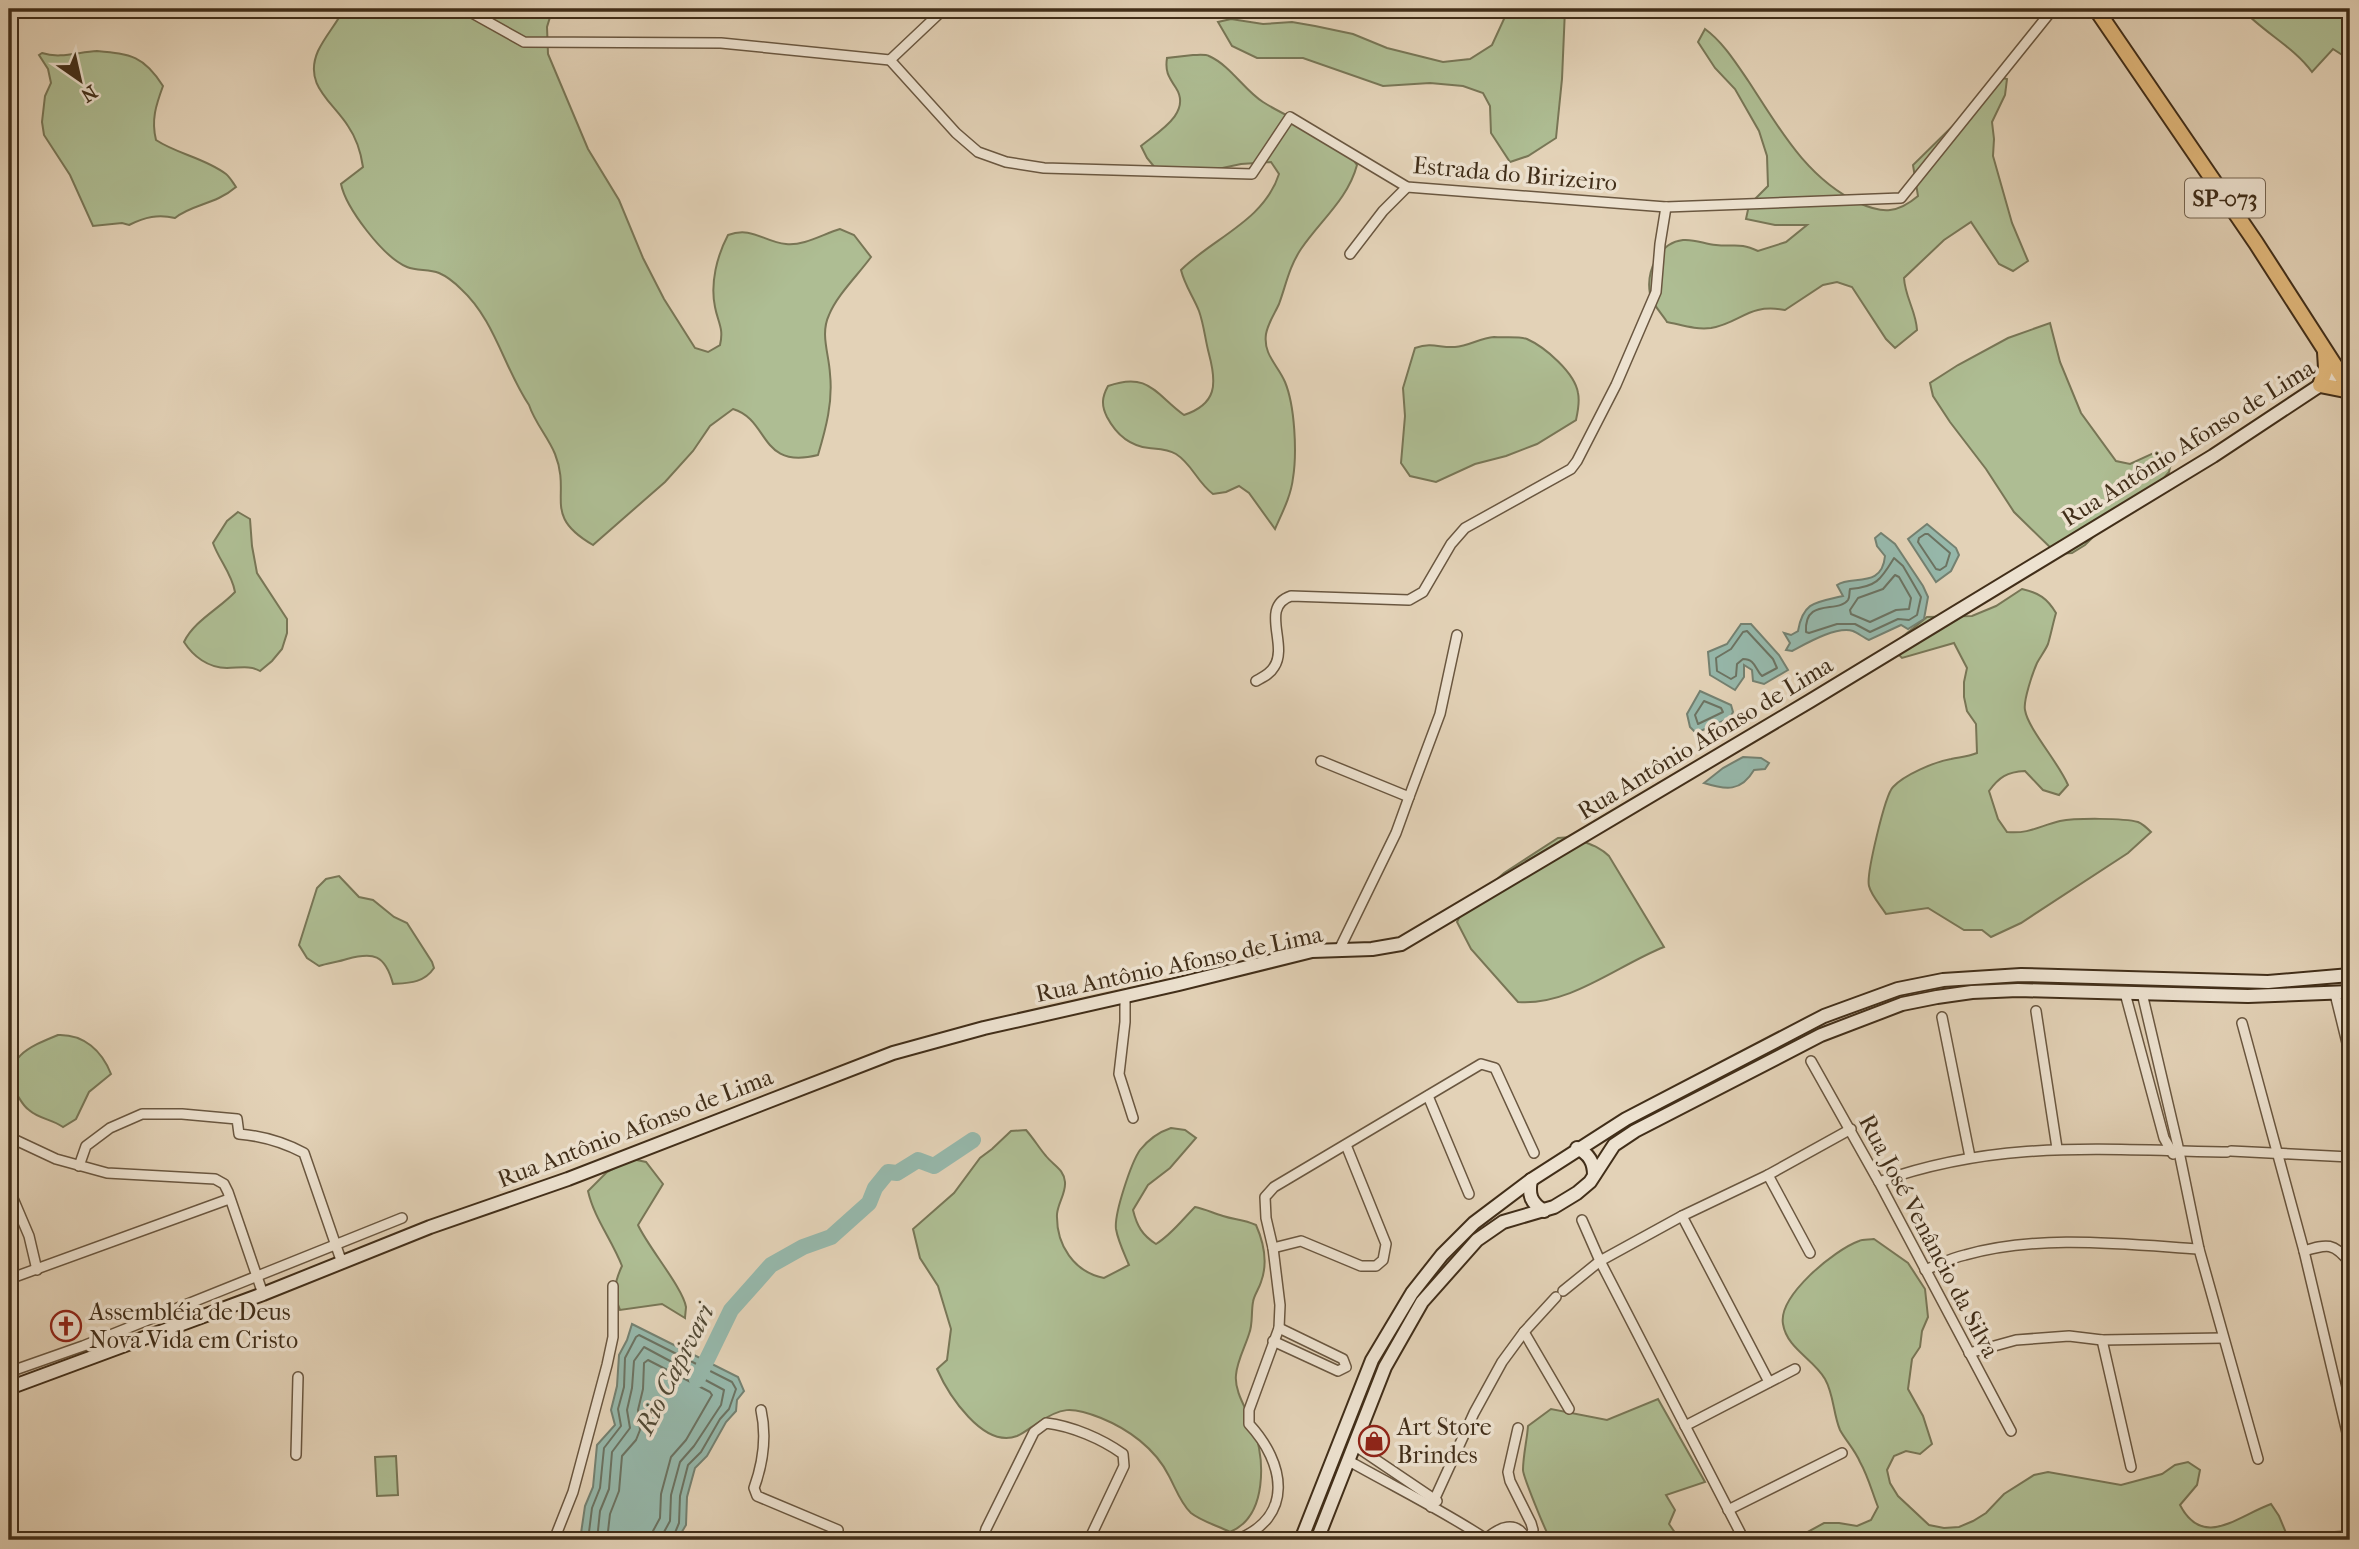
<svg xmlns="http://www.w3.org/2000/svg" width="2359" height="1549" viewBox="0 0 2359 1549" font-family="'IM FELL French Canon',serif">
	<rect width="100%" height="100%" fill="#e3d2b7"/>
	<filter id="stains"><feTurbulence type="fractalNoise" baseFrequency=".00286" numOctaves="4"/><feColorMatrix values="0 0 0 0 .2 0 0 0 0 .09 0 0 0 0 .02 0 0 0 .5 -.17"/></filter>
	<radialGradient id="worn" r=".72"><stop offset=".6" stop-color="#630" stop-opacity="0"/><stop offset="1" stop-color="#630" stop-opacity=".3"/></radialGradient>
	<g fill="#aebd93" stroke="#787656" stroke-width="2">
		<path d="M344,9H555L551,14L547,27L548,54L588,149L619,200L643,258L664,299L695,348L708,352L720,345C724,328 718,323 715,307C710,283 717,256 728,235C752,226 764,242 786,244C804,246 823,234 840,229L854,235L871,257C858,275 837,295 829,315C820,334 829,354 830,374C833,402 826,428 818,455C759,470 770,420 733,409L710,426L693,451L665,482L593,545C541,515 572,496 555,454C548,437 535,423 529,405C504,368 495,320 461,289C456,284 446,276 439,273C429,269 417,271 407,267C383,257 346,208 341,184L363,167C361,153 357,139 348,126C332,101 303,85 318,51C325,36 337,23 344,9Z"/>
		<path d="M1505,9H1565L1562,79L1556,138L1528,156L1510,162L1491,133L1490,106L1483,93L1463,86L1430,83L1383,86L1303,58H1257L1232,46L1218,22L1231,19L1263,24L1292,22L1315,26L1353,34L1387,48L1443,62L1470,59L1492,45L1504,19Z"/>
		<path d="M2242,9H2350V60L2333,49L2312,72C2294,47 2263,32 2242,9Z"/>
		<path d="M1705,29C1723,42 1736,63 1749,82C1779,128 1807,179 1859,203C1883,214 1898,213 1918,196L1913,165L1969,110L1993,76L2007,79L2005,95L1992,122L1994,139L1993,156L2012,223L2028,261L2013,271L1999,264L1971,222L1944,240L1904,278C1905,297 1916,311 1917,330L1895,348L1886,339L1852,287L1837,282L1823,285L1785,310C1748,303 1741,323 1711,328C1696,330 1682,325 1667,322C1662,314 1652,304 1650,294C1646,272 1658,243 1683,240C1696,239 1704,244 1716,245C1735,247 1739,242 1758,251L1786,242L1807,225H1775L1746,219L1749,205L1768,186L1767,156L1759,131L1735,89L1715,68L1698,42Z"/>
		<path d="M97,51C131,54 144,56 163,86C156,105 151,120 156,140C177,154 205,158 226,174C230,177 233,183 236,187C215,205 192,204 175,218C158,214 145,217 129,225L122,223L93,226L70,175L44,135L42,122L45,96L51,83L48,69L39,55L42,53C60,59 78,52 97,51Z"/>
		<path d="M1193,55C1198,55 1205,54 1209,56C1231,66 1244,90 1263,102C1294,122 1337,134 1357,165C1348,199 1320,221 1301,249C1289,267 1286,285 1279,304C1275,313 1268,323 1266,334C1263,355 1278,365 1285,382C1295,406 1297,453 1293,478C1291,496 1282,513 1275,529L1249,493L1239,486L1226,492L1213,494C1197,482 1192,464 1176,454C1168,449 1159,449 1149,448C1130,446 1116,434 1107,417C1101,405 1102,397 1108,386C1149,371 1156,395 1184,415C1217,404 1217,384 1209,354C1205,339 1204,325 1199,311C1193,296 1185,286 1181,270C1213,238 1264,221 1279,174L1271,162L1241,164L1213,170L1156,169L1147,158L1141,146C1158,132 1192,113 1176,88C1168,76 1165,71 1167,58Z"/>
		<path d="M2050,323L2060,362L2081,413L2116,461L2130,464L2158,451L2172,458L2169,472L2163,479L2132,499L2085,545L2072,553L2057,554L2014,512L1986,469L1950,422L1933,396L1930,383L1958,365L2008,338Z"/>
		<path d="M1494,337C1504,338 1518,336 1527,339C1545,347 1575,373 1578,393C1580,402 1578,411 1576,420L1537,444L1506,456L1475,464L1436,482L1410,476L1401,463L1405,416L1403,388L1415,348C1433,342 1439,348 1455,347C1469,346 1480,338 1494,337Z"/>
		<path d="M238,512L250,519L252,546L257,573L287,619V633L282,649L272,661L260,671C250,665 239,668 227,668C208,668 193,656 184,642C194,621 219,609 235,592C232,574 219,560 213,543L227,521Z"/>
		<path d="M2022,589C2039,593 2047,598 2056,613C2053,623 2051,634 2048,644C2045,651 2040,657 2037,663C2033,672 2023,701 2025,710C2028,729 2059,763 2068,785L2059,795L2043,790L2025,771C2007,772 1999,777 1989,791L1998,819L2007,832C2030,834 2039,826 2060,821C2075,818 2124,818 2138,822C2143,824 2147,828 2151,832L2128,853L2021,923L1991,937L1982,930H1964L1928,908L1886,914C1881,906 1871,895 1869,886C1866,875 1885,795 1893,787C1904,775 1934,762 1951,759C1960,757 1967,757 1977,753L1976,724L1967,711L1964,697V682L1967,668L1954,643L1902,658L1893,649L1901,638L1927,617L1972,616L1996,606Z"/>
		<path d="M1572,837C1587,844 1598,845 1609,856L1664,947C1618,965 1570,1006 1518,1002L1471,949L1457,922L1463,909L1504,873L1558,838Z"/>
		<path d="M339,876L359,897L373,900L394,917L407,923L432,962L434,968C424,983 409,983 393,984C385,954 373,952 347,959C338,962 328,963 319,966L307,958L299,945L317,888L326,879Z"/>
		<path d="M58,1035C84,1034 102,1051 111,1074L89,1092L76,1119L63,1127C52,1119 39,1119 29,1110C23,1106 20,1099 16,1093C0,1058 31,1046 58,1035Z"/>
		<path d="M1171,1128L1185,1130L1196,1138L1170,1168L1148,1185L1133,1210C1137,1226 1142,1235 1156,1244C1171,1235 1182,1220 1195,1207C1205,1209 1213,1213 1223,1216C1235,1220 1243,1219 1256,1225C1264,1243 1268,1263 1261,1282C1259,1289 1254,1295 1253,1302C1251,1313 1253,1324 1249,1334C1245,1347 1237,1361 1236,1375C1234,1392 1248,1411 1253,1426C1265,1459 1268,1516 1230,1532C1218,1526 1201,1521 1191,1513C1181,1504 1175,1487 1169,1476C1155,1448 1128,1429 1101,1418C1071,1406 1061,1407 1036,1424C1030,1428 1024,1433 1017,1436C983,1449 948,1394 937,1369L947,1360L951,1329L938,1286L920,1258L913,1229L954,1193L980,1158L992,1149L1011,1131L1026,1130C1034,1139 1039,1148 1046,1156C1053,1165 1064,1169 1065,1182C1066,1193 1058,1203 1057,1214C1056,1245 1074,1272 1104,1278L1129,1265C1124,1253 1118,1241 1116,1229C1114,1214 1131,1163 1140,1150C1148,1140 1159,1132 1171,1128Z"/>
		<path d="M632,1159L646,1162L663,1184L638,1225C648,1247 683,1288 686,1307C686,1308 685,1317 685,1318L662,1304L620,1310C613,1293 614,1283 622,1266C612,1240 594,1218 588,1191L607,1172Z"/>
		<path d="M1874,1239L1908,1263L1925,1289L1928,1317L1922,1331L1920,1347L1912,1359L1908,1389L1923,1416L1932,1444L1920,1454L1906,1451L1894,1456L1887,1470L1890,1483L1898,1496L1929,1525L1944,1528L1959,1527L1973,1521L1986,1513L2004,1494L2034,1475L2048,1472L2121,1485L2162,1474L2175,1465L2188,1462L2200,1470L2197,1485L2180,1505C2203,1549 2236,1517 2271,1504L2279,1516L2289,1540H1793L1824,1523H1839L1857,1526L1871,1520L1878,1507C1872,1492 1868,1476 1860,1462C1855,1450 1846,1441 1840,1430C1833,1413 1834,1395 1825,1379C1814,1359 1787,1349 1783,1324C1778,1296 1834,1250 1859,1241C1863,1239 1870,1240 1874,1239Z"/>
		<path d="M1658,1399L1705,1482L1666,1495L1675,1510L1669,1524L1680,1540H1551C1546,1533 1523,1476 1523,1470C1523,1456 1527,1440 1528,1426L1551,1409L1607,1420Z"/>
		<path d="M396,1456L398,1495L377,1496L375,1457Z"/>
	</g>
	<g fill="#96b8ab" stroke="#748171" stroke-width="2">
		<path d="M1927,524L1956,548L1959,555L1951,571L1936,582L1908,539Z"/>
		<path d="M1881,533L1895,544L1923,586L1928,597L1924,619L1908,629L1901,625L1869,640C1864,638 1858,633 1853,631C1836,626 1807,643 1792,651L1786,650L1790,643L1784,633L1791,635L1798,631C1803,601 1817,602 1843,596L1837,585C1852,575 1882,589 1885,556L1877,546L1875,538Z"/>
		<path d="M1741,624H1751L1779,655L1788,670L1764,684L1753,681L1752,670L1744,665V677L1735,690L1710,675L1708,652L1727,644Z"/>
		<path d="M1700,691L1731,705L1733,712L1730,718L1696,733L1690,727L1687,714Z"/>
		<path d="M1743,757L1761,758L1769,763L1765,769L1754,770C1741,792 1726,790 1704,783L1723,768Z"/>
		<path d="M632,1324L738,1377L744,1391L737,1400L736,1411L726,1422L707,1456L695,1468L687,1497L686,1525L677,1540H580L585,1506L593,1487L597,1445L615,1425L611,1410L617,1386L619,1355L627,1340Z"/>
	</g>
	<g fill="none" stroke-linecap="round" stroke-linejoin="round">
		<g stroke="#6c7362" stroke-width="2">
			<path d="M1925,534H1928L1950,553L1946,566L1940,570L1936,569L1918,542L1919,538Z"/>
			<path d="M1894,558L1903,566L1921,597L1917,615L1909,620L1898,619L1870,632L1855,624H1837L1809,633L1806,632C1804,597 1838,614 1848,600C1850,597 1849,593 1850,589C1877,587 1881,579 1894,558Z"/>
			<path d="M1895,575L1899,577L1911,598L1909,609L1896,610L1870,622L1851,614L1850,610L1858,598L1883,589Z"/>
			<path d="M1747,631L1773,659L1777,668L1762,676C1755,670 1756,659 1743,659L1737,664L1736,676L1731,679L1717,671L1716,658L1731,649L1743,632Z"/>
			<path d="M1704,701L1721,708L1723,712L1698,724L1695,715Z"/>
			<path d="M588,1540L592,1508L600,1488L604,1448L621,1426L618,1409L624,1387L625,1358L636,1337L639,1335L732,1382L736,1389L729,1409L720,1419L701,1452L688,1465L680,1496L679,1523L672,1540"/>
			<path d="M597,1540L600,1511L609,1489L612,1452L630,1428L627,1410L632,1388L634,1361L644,1347L724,1390L721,1405L694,1446L680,1462L671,1495L670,1521L664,1532L663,1540"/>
			<path d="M607,1540L610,1514L619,1491L622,1456L636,1440L640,1430L638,1410L643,1389L644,1363L648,1360L710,1392L712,1395L686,1440L671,1457L661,1494L660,1518L653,1531L652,1540"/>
		</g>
		<g stroke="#96b8ab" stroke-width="16">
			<path d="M2318,9H2343"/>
			<path d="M697,1380L731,1310L771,1265L803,1247L831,1237L869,1203L875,1188L888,1172L897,1173L918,1160L934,1166L973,1140"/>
		</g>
		<g stroke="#6a5740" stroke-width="12">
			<g id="street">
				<path d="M465,9L524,42L721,43L890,60L944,9"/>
				<path d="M890,60L956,133L978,152L1006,162L1044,168L1252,174L1290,117L1407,187L1666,207L1901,198L2053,9"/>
				<path d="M1350,254L1383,211L1407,187"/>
				<path d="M1256,681C1263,677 1270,674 1274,667C1289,645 1259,607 1291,596L1409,600L1423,592L1451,544L1465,528L1571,469L1577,461L1616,385L1656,292L1660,244L1666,207"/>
				<path d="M1321,761L1409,797"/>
				<path d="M1339,950L1396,833L1409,797L1440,714L1457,635"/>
				<path d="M2125,993L2164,1138L2173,1154"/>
				<path d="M2142,993L2177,1142L2199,1249L2258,1459"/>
				<path d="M2335,994L2350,1055"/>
				<path d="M1125,997V1022L1119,1074L1133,1118"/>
				<path d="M2036,1011L2057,1148"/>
				<path d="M1942,1017L1970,1157"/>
				<path d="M2242,1023L2304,1251L2350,1445"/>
				<path d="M1811,1061L1879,1182L2011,1431"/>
				<path d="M1428,1096L1469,1194"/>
				<path d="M9,1137L56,1159L107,1173L215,1179L224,1184L228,1192L263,1294"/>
				<path d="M2231,1151L2350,1157"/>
				<path d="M79,1166L86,1146L110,1128L142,1114H182L237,1119L239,1134C263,1136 283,1142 304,1153L342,1263"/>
				<path d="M1768,1175L1810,1253"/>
				<path d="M1879,1182C1999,1139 2104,1150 2227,1152"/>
				<path d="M9,1189L29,1236L37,1270"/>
				<path d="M1682,1216L1769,1382"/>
				<path d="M1582,1220L1600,1261L1744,1540"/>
				<path d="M1273,1248L1301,1241L1361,1266H1376L1383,1260L1386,1244L1346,1145"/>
				<path d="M2304,1251C2327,1244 2334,1242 2350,1263"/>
				<path d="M1925,1270C1938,1265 1951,1258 1965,1255C2039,1234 2123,1244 2199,1249"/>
				<path d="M9,1279L229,1199"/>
				<path d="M1563,1291L1600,1261L1682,1216L1768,1175L1851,1129"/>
				<path d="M1524,1332L1569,1409"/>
				<path d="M2102,1340L2131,1467"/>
				<path d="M1273,1341L1338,1371L1346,1367L1343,1359L1279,1328"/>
				<path d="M1969,1353L2016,1340L2069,1336L2102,1340L2223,1338"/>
				<path d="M9,1372L83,1346L402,1218"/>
				<path d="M761,1410C767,1437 763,1463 754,1488L757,1496L838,1530"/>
				<path d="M1685,1426L1795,1369"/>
				<path d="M1518,1428L1508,1472L1510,1481L1531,1523L1533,1530L1529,1540"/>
				<path d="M1354,1445L1437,1501"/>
				<path d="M296,1455L298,1377"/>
				<path d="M1349,1461C1395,1487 1442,1510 1486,1539"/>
				<path d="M1431,1507L1474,1413L1502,1362L1524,1332L1556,1297"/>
				<path d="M1728,1510L1842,1453"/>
				<path d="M2305,1539L2350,1536"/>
				<path d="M554,1540L573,1492L607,1365L613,1337V1286"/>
				<path d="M983,1540L986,1529L1034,1432L1046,1423C1072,1426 1102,1439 1123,1454L1124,1466L1089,1540"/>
				<path d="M1236,1540C1295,1517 1285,1463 1249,1424V1410L1279,1328L1280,1305L1273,1248L1266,1218L1265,1197L1274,1187L1481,1064L1495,1068L1534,1153"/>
				<path d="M1485,1540C1499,1527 1516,1519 1527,1540"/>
			</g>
		</g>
		<g stroke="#412e19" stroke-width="16">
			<g id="secondary">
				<path d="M1577,1148C1589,1154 1594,1162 1594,1175"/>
				<path d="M1531,1180C1528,1195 1531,1203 1544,1211"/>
				<path d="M9,1388L263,1294L430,1227L568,1179L893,1053L984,1028L1179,984L1312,951L1372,949L1401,944L1810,701L2213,456L2346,368"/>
				<path d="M1301,1540L1372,1360L1412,1293L1442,1255L1474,1223L1531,1180L1626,1119L1824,1016L1898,989L1943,980L2021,975L2268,982L2350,975"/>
				<path d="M1317,1540L1385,1367L1422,1302L1477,1240L1503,1222L1554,1207L1577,1193L1590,1182L1614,1145L1635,1131L1821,1035L1902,1004L1937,997L1972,992L2018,990L2248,996L2350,992"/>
			</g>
		</g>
		<g stroke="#412e19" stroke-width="18">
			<g id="primary">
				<path d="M2096,9L2256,243L2350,389"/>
				<path d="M2325,352L2326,368L2320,385L2350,391"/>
			</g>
		</g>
		<use href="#street" stroke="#ede2d0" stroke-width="9"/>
		<use href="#secondary" stroke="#ede2d0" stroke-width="12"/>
		<use href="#primary" stroke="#e2b97c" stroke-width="14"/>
	</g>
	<defs>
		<g id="church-ring" transform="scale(1.575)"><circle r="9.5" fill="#ede2d0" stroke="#8f2418" stroke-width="1.5"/><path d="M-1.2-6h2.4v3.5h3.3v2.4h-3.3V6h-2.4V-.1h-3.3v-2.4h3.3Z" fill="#8f2418"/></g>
		<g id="shop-ring" transform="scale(1.575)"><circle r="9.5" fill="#ede2d0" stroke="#8f2418" stroke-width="1.5"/><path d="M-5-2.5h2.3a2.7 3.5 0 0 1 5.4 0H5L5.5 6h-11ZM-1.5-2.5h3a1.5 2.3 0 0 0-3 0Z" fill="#8f2418"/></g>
	</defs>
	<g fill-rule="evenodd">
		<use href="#church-ring" x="66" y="1326"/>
		<use href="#shop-ring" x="1374" y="1441"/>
	</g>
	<g text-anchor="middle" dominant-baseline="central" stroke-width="7" stroke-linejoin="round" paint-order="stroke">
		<rect fill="#ede2d0" stroke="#756450" stroke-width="2" x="2185" y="178.5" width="80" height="39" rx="5"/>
		<g font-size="23" font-weight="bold" fill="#412e19">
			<text x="2225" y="198">SP-073</text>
		</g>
		<g font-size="24" fill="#412e19" stroke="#ede2d0">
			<text transform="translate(1515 174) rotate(5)">Estrada do Birizeiro</text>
			<text transform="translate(2188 443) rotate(-32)">Rua Antônio Afonso de Lima</text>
			<text transform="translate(1705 738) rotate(-31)">Rua Antônio Afonso de Lima</text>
			<text transform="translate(1179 964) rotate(-12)">Rua Antônio Afonso de Lima</text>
			<text transform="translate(635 1128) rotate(-21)">Rua Antônio Afonso de Lima</text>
			<text transform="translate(1929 1236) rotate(62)">Rua José Venâncio da Silva</text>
		</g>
		<g font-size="24" fill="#412e19" stroke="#ede2d0" text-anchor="start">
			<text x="89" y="1312">Assembléia de Deus<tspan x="89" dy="28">Nova Vida em Cristo</tspan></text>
			<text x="1397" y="1427">Art Store<tspan x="1397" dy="28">Brindes</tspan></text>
		</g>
		<g font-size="26" font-style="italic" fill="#524a36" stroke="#ede2d0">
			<text transform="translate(675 1369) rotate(-63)">Rio Capivari</text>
		</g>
	</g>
	<rect width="2359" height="1549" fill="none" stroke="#e3d2b7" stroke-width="35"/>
	<rect x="10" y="10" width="2338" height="1528" fill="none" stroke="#412e19" stroke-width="3.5"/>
	<rect x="18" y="18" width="2324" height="1514" fill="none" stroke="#412e19" stroke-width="2"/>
	<g transform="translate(80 80) rotate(146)" stroke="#ede2d0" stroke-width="5" paint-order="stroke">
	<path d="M0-5L12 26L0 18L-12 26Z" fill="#412e19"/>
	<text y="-10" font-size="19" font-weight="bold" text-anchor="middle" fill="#412e19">N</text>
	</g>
	<rect width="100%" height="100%" filter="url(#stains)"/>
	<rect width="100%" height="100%" fill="url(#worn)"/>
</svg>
